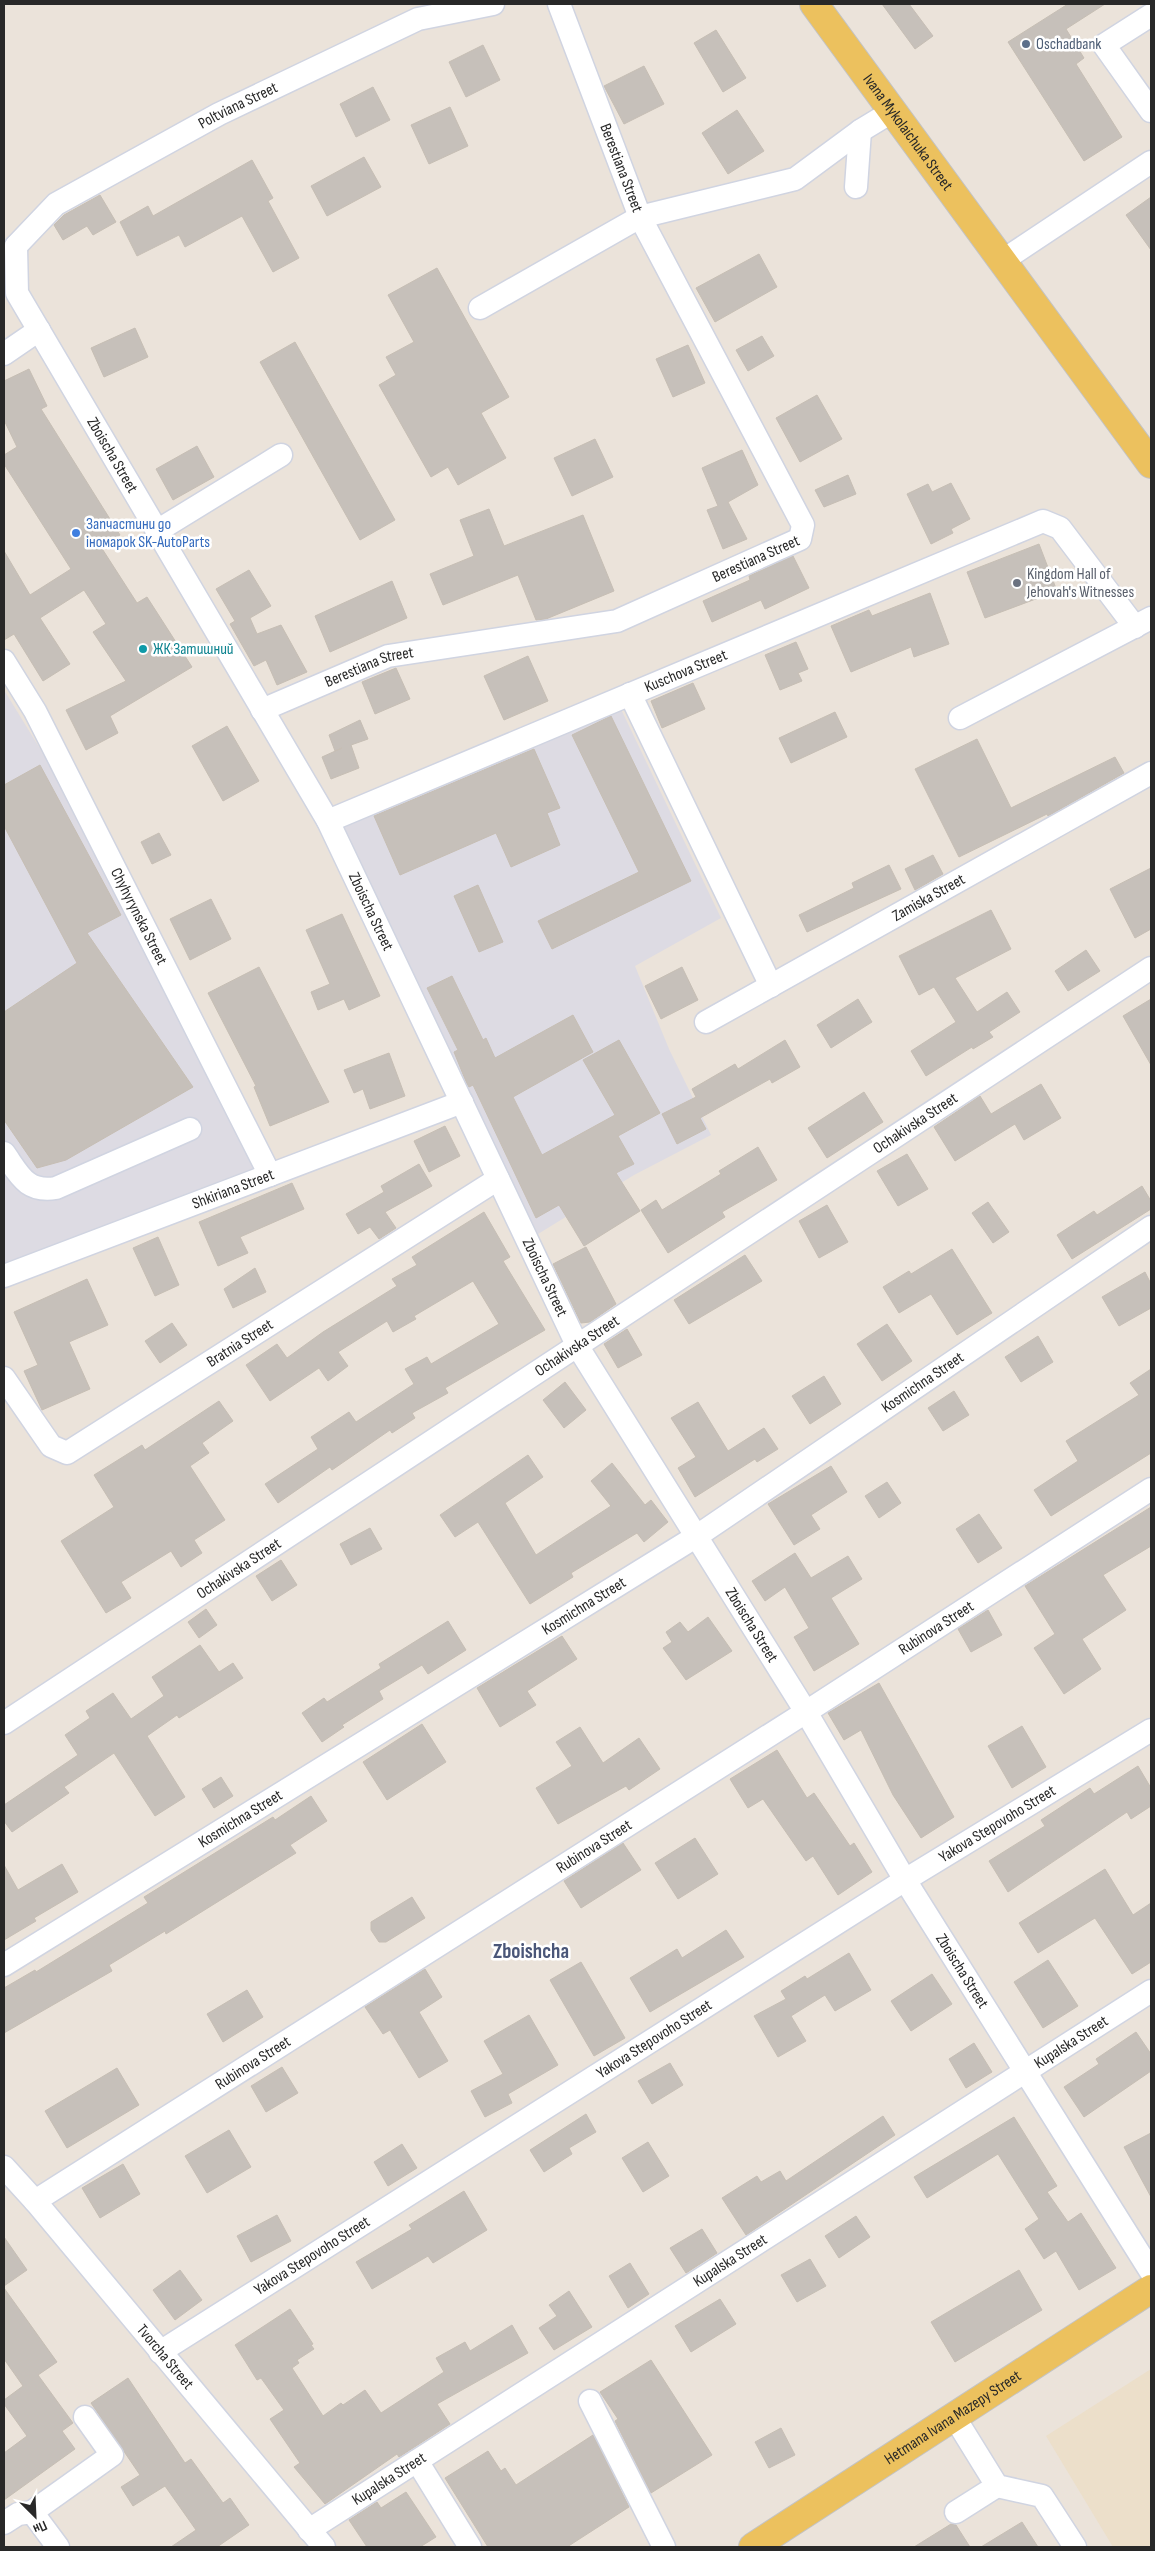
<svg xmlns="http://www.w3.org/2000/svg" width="1155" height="2551" viewBox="0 0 1155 2551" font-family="'Sofia Sans Condensed',sans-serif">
	<rect width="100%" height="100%" fill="#ebe3da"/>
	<g fill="#dddbe3">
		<path d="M4,690L50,765L254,1168L4,1264Z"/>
		<path d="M618,703L721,918L635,966L669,1049L711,1135L634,1175L538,1234L418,993L341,821Z"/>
	</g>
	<path fill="#ecdfca" d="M1151,2369V2547H1113L1046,2436Z"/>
	<g fill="#c6c0ba" stroke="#c6beb4">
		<path d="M882,4H909L933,36L915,49Z"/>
		<path d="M1068,4H1105L1066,29L1084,58L1076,64L1122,137L1084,161L1008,42Z"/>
		<path d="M716,30L746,78L723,92L694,43Z"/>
		<path d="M483,45L500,80L466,97L449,62Z"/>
		<path d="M644,66L664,104L624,124L604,86Z"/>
		<path d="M373,87L390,120L356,137L340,104Z"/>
		<path d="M450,107L468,146L429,164L411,125Z"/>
		<path d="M737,110L764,151L728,174L702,133Z"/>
		<path d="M364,157L381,187L327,216L311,186Z"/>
		<path d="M252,160L273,198L268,201L299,258L273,272L242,216L185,247L179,235L137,256L120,222L148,206L153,216Z"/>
		<path d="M100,195L116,222L93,235L87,226L63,240L54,225L64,215Z"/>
		<path d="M1151,197V250L1126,215Z"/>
		<path d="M759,254L777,287L715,322L696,288Z"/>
		<path d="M437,268L509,397L481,413L506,458L458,485L448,467L431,477L379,385L396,375L386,357L414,342L388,295Z"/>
		<path d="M135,328L148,357L104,377L91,348Z"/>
		<path d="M762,336L774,356L748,371L736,350Z"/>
		<path d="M295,342L395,520L360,540L260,362Z"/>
		<path d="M688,345L705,383L673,397L656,359Z"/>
		<path d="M29,369L47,406L41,409L120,535L101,547L137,603L147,597L192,667L110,716L118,733L86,750L66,710L126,681L93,632L106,624L84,590L40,618L70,664L43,681L14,634L4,640V551L30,595L71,569L4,464V455L17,447L4,420V381Z"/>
		<path d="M817,395L842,439L800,462L776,418Z"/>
		<path d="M595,439L613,477L572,496L554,458Z"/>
		<path d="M197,446L214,477L173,500L156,469Z"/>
		<path d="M742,450L758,485L728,502L747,539L723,549L707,510L718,506L702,468Z"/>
		<path d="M848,475L856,494L824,507L815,490Z"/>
		<path d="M951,483L970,519L951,529L953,533L931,544L907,494L928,484L932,492Z"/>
		<path d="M489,509L504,546L583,515L614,591L546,619L536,620L518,575L443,605L430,574L474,556L460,520Z"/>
		<path d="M1039,544L1057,591L985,618L967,572Z"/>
		<path d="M793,556L809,588L765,609L761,600L712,622L703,601L750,580L749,576Z"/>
		<path d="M249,570L271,606L250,618L257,634L281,625L307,672L277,685L266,660L254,666L230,624L235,621L216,589Z"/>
		<path d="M392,581L407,618L330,652L315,616Z"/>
		<path d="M930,593L949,644L914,657L911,647L851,672L831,626L869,610L872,616Z"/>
		<path d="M796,642L808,669L798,673L802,681L780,690L765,655Z"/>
		<path d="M528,656L548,701L504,720L484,676Z"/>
		<path d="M396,668L410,699L375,714L362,682Z"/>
		<path d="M693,683L705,709L662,728L651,701Z"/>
		<path d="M835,712L847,737L791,763L779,738Z"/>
		<path d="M611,716L691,881L552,949L538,921L639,872L572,735Z"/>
		<path d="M360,720L368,739L351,745L359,768L331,779L322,757L342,748L335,751L329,735Z"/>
		<path d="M227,726L259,781L223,801L192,746Z"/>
		<path d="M977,739L1011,808L1115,757L1124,773L1048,816L1047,814L959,857L915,769Z"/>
		<path d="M534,749L560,808L547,813L560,845L511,867L496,833L400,875L374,816Z"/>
		<path d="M40,765L121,915L87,933L193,1087L66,1160L37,1168L4,1120V1012L77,963L4,826V785Z"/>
		<path d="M159,833L171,855L152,864L141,842Z"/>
		<path d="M933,855L943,874L915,890L905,869Z"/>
		<path d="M889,865L901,889L807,932L799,915L854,888L852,883Z"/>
		<path d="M1151,868V929L1135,938L1110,889Z"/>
		<path d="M478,885L503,942L479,952L454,896Z"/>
		<path d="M211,899L231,939L190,960L170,919Z"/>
		<path d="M991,910L1011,949L955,978L977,1012L1007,992L1020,1012L989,1032L993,1037L973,1049L972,1047L926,1076L911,1051L956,1022L934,987L919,995L899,956Z"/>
		<path d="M342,914L380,996L349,1010L344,999L318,1010L311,992L330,984L306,930Z"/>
		<path d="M1086,950L1100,971L1068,991L1055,971Z"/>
		<path d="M259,967L329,1102L270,1126L254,1087L256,1086L208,993Z"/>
		<path d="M682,967L698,1000L661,1019L645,986Z"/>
		<path d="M452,976L483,1040L486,1038L495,1058L573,1015L593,1052L513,1097L542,1155L615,1115L583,1060L619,1040L660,1113L618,1136L634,1164L616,1173L640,1211L584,1246L559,1205L536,1218L473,1085L469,1087L467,1084L454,1052L458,1050L427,988Z"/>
		<path d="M858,999L872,1022L831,1048L817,1025Z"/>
		<path d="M1151,999V1065L1123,1016Z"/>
		<path d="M785,1040L800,1067L772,1083L770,1079L700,1118L706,1129L677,1144L662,1114L696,1097L692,1089L735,1064L738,1069Z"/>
		<path d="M389,1053L405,1096L370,1109L363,1089L354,1093L344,1070Z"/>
		<path d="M1041,1084L1061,1118L1024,1140L1015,1124L955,1161L934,1127L980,1096L991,1114Z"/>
		<path d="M864,1092L883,1122L827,1158L808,1128Z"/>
		<path d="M445,1126L460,1156L429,1172L414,1141Z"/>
		<path d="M758,1147L777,1180L722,1212L725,1217L668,1253L641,1210L656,1200L662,1210L721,1174L719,1171Z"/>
		<path d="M907,1154L928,1189L898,1206L877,1171Z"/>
		<path d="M419,1164L432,1186L385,1212L396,1228L379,1239L370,1227L358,1234L346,1214L384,1192L381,1186Z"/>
		<path d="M292,1183L304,1209L240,1237L248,1253L218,1266L199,1222Z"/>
		<path d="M1142,1186L1151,1201V1209L1072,1259L1057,1235L1094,1211L1097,1215Z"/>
		<path d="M988,1202L1009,1232L993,1243L972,1213Z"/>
		<path d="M827,1205L848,1242L819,1258L799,1221Z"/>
		<path d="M484,1212L510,1257L503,1261L545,1330L445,1388L448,1393L412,1413L415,1418L392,1433L390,1430L332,1470L330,1467L278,1503L265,1484L318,1449L311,1437L349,1412L356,1422L414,1384L405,1369L427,1357L431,1364L499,1324L473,1281L414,1316L416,1319L393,1332L387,1321L338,1352L348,1366L328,1381L319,1368L270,1401L246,1365L277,1344L287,1358L323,1332L397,1286L392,1279L417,1265L412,1257Z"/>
		<path d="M158,1237L179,1285L155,1296L133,1248Z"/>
		<path d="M586,1247L616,1304L590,1322L581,1323L553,1264Z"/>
		<path d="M952,1249L992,1313L957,1335L931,1294L899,1313L883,1287L909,1271L911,1274Z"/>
		<path d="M745,1255L762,1281L689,1324L674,1300Z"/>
		<path d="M255,1268L266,1292L233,1308L224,1289Z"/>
		<path d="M1145,1272L1151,1284V1308L1119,1326L1102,1297Z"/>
		<path d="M87,1279L108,1325L69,1342L90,1389L42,1410L24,1371L38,1365L14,1312Z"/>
		<path d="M172,1323L187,1345L160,1363L145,1341Z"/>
		<path d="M887,1324L912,1361L882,1381L857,1344Z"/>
		<path d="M627,1329L642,1355L618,1368L604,1344Z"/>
		<path d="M1038,1336L1053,1362L1021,1382L1005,1357Z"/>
		<path d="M1151,1369V1453L1051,1516L1034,1490L1078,1461L1066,1441L1139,1395L1130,1383Z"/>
		<path d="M824,1376L841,1404L810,1424L792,1396Z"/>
		<path d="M565,1382L586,1410L564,1428L543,1400Z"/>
		<path d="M954,1391L969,1415L943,1431L928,1408Z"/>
		<path d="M219,1401L233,1421L202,1443L209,1453L190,1466L225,1520L194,1540L202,1553L181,1567L171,1551L121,1582L131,1598L106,1613L61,1541L114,1507L94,1475L142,1445L145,1450Z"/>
		<path d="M698,1402L728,1451L764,1428L778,1449L757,1462L755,1459L695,1497L678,1468L696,1457L671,1418Z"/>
		<path d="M528,1455L543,1477L505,1503L536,1555L611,1506L591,1481L612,1463L645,1505L651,1500L668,1522L644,1542L637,1533L571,1573L573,1577L530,1604L478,1522L455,1537L440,1515Z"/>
		<path d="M831,1466L847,1492L811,1515L820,1529L794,1545L768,1504Z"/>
		<path d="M887,1482L901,1503L879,1518L865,1496Z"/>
		<path d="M1151,1507V1546L1103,1575L1126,1610L1082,1639L1101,1669L1064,1694L1034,1648L1055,1634L1025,1586Z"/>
		<path d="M979,1514L1002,1548L978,1563L956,1529Z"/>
		<path d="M370,1528L382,1549L351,1565L340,1544Z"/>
		<path d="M795,1553L811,1578L848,1556L862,1579L831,1598L859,1644L814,1671L794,1637L809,1628L785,1587L765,1601L752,1581Z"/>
		<path d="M281,1560L297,1585L272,1601L256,1576Z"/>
		<path d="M206,1609L217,1625L199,1638L188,1622Z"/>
		<path d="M988,1610L1002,1635L971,1652L958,1629Z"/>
		<path d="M708,1617L732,1651L686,1680L663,1648L672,1642L666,1632L680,1622L688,1632Z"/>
		<path d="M448,1621L466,1650L428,1674L422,1665L379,1691L383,1699L342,1725L344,1727L322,1742L302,1713L324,1698L327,1702L381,1668L379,1664Z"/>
		<path d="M562,1636L577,1659L527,1691L536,1705L500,1727L477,1688Z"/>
		<path d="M200,1645L219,1672L233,1663L243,1678L179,1718L177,1715L147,1736L185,1797L155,1816L114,1753L64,1787L69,1793L12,1832L4,1821V1805L78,1755L65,1735L90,1718L86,1711L113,1693L131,1719L164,1696L152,1677Z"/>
		<path d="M879,1683L954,1817L921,1838L893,1795L861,1730L844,1740L828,1713Z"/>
		<path d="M422,1724L446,1762L387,1800L363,1762Z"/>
		<path d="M1022,1726L1046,1767L1012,1788L988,1746Z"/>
		<path d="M580,1727L603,1763L639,1738L660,1769L629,1790L626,1786L558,1824L536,1788L572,1766L556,1742Z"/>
		<path d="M777,1750L807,1798L814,1793L850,1846L854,1843L872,1872L838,1895L813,1856L806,1861L763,1799L748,1808L730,1779Z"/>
		<path d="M1138,1766L1151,1788V1806L1131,1819L1127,1812L1008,1892L989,1861L1045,1826L1041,1820L1090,1788L1094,1794Z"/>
		<path d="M221,1777L233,1796L214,1808L202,1789Z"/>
		<path d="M311,1796L327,1821L290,1845L296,1853L166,1934L165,1931L109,1965L112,1971L4,2033V1988L35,1970L36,1972L148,1903L144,1897L273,1817L275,1820Z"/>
		<path d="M695,1838L718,1874L678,1899L655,1863Z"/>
		<path d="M623,1843L641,1870L581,1908L564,1881Z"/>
		<path d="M62,1864L78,1892L34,1918L36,1921L4,1940V1865L18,1890Z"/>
		<path d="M1105,1869L1133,1915L1151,1903V1962L1132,1974L1095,1918L1038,1953L1019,1923Z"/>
		<path d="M412,1897L425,1918L386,1942H379L371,1930V1922Z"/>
		<path d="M726,1930L744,1957L650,2012L630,1978L677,1949L682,1958Z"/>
		<path d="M849,1953L871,1990L835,2011L825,1995L791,2016L806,2041L778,2057L754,2016L786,1999L781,1991L805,1976L807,1979Z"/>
		<path d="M1048,1960L1078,2006L1043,2028L1014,1982Z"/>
		<path d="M581,1962L625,2038L594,2056L550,1980Z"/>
		<path d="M425,1969L442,1997L419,2012L448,2061L419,2078L390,2030L383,2034L365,2007Z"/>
		<path d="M932,1974L952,2004L911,2031L891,2001Z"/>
		<path d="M247,1990L263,2017L223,2042L207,2014Z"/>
		<path d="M529,2015L558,2065L508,2094L512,2103L485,2117L471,2091L503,2074L484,2041Z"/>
		<path d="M1136,2032L1151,2054V2071L1084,2117L1064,2087L1099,2064L1096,2059Z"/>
		<path d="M974,2043L992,2072L966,2088L949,2059Z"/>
		<path d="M670,2063L683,2085L652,2104L638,2081Z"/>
		<path d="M282,2067L298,2093L266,2112L251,2086Z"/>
		<path d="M117,2068L139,2105L67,2148L45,2111Z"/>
		<path d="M586,2114L596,2132L569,2148L572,2154L544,2172L530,2150Z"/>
		<path d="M883,2116L895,2135L746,2235L722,2198L757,2176L761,2182L780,2171L786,2181Z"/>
		<path d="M1014,2117L1057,2186L1047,2192L1068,2222L1081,2213L1116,2268L1079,2290L1056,2251L1044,2259L1025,2229L1039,2219L998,2154L927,2198L914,2177Z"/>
		<path d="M229,2130L251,2167L207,2193L185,2156Z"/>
		<path d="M1151,2133V2197L1124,2147Z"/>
		<path d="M648,2142L669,2176L643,2192L622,2158Z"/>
		<path d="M402,2144L417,2168L388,2186L374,2162Z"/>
		<path d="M123,2164L140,2194L100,2218L82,2188Z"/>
		<path d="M464,2191L487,2230L433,2263L428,2256L372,2289L356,2262L412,2229L409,2225Z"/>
		<path d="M277,2215L291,2241L251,2262L237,2236Z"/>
		<path d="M856,2216L870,2237L839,2258L825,2236Z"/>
		<path d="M702,2229L717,2253L686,2273L670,2248Z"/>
		<path d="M4,2237L27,2270L4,2286Z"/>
		<path d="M810,2259L826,2286L797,2302L781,2275Z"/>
		<path d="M630,2263L649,2294L628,2308L609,2276Z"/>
		<path d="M180,2270L202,2300L175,2320L153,2290Z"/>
		<path d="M1019,2270L1042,2310L955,2362L931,2322Z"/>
		<path d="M4,2288L57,2362L38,2375L73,2423L62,2431L75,2449L4,2500V2453L27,2436L4,2404V2400L23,2386L4,2359Z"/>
		<path d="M569,2291L592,2327L554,2350L539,2328L557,2316L549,2305Z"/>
		<path d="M720,2299L736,2324L691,2352L675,2326Z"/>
		<path d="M290,2309L313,2344L311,2345L314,2349L297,2360L299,2363L292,2368L323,2416L341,2403L343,2405L365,2390L381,2413L444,2372L436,2358L465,2342L470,2351L512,2325L528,2353L437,2404L450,2424L399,2457L397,2454L325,2504L294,2467L300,2463L270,2419L284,2410L261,2378L257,2380L235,2345Z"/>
		<path d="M651,2360L712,2455L651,2493L615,2421L618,2419L600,2392Z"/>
		<path d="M128,2378L185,2463L191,2459L223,2503L230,2498L249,2525L217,2547H171L196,2530L165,2486L133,2506L121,2487L140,2475L91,2403Z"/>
		<path d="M781,2428L795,2455L769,2468L755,2442Z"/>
		<path d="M593,2435L629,2507L567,2547H488L445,2478L488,2451L501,2471L505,2468L516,2485Z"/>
		<path d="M406,2492L436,2537L420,2547H367L349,2520L377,2502L381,2508Z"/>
		<path d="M1022,2522L1038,2547H981Z"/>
		<path d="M951,2524L956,2525L970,2547H914Z"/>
	</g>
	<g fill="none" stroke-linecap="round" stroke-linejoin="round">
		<g stroke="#d0d4e1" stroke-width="25">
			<g id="minor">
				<path d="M1151,15L1104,45L1151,111"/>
				<path d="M856,187L860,131"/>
				<path id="s1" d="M16,246L17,293L328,821L578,1347L806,1712L905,1880L1151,2272"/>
				<path id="s2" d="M16,246L56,204L219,114L418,19L493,4"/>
				<path d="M1002,261L1151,162"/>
				<path d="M480,308L640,217L795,179L860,131L893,111"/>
				<path d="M4,354L39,330"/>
				<path d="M157,531L281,455"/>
				<path id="s3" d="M4,661L35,711L270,1175"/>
				<path d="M630,694L771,986"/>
				<path id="s4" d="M262,710L388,656L617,621L800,539L803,525L640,217L559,4"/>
				<path d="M960,718L1151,618"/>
				<path id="s5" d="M328,821L1043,521L1060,528L1135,627"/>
				<path id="s6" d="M706,1022L1151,773"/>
				<path d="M4,1153C19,1174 26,1193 56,1188L190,1129"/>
				<path id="s7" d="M4,1276L462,1102"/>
				<path id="s8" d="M4,1378L51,1446L67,1453L498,1179"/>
				<path id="s9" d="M4,1723L1151,968"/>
				<path id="s10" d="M4,1965L697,1536L1151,1227"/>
				<path id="s11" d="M4,2167L35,2201L324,2547"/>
				<path id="s12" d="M35,2201L806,1712L1151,1489"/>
				<path id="s13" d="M160,2352L905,1880L1151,1730"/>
				<path d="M590,2401L664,2547"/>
				<path d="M955,2418L997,2486L1042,2496L1075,2547"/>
				<path d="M417,2461L470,2547"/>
				<path d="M32,2512L112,2455L85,2417"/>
				<path d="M956,2512L997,2486"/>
				<path d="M4,2523L18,2514L32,2512L58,2547"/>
				<path id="s14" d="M309,2530L1151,1991"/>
			</g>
		</g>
		<g stroke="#c3c3c3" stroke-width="30">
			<g id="major">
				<path id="s15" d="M814,4L1151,464"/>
				<path id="s16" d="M753,2547L1151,2289"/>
			</g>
		</g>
		<use href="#minor" stroke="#fff" stroke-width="22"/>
		<use href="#major" stroke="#ecc15e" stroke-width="28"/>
	</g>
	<circle fill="#5c6f8a" stroke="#fff" stroke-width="2" cx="1026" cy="44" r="5"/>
	<circle fill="#3f7fe0" stroke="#fff" stroke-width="2" cx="76" cy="533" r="5"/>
	<circle fill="#6b7280" stroke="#fff" stroke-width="2" cx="1017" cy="583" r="5"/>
	<circle fill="#0f9aa8" stroke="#fff" stroke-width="2" cx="143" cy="649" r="5"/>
	<g text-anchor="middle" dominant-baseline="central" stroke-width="5" stroke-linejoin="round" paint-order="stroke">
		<g font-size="16" fill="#4e5e75" stroke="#fff" text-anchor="start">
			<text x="1036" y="44">Oschadbank</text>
		</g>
		<g font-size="16" fill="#282828" stroke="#fff">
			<text stroke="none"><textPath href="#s2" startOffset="265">Poltviana Street</textPath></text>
			<text stroke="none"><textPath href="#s15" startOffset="159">Ivana Mykolaichuka Street</textPath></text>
			<text transform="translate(621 168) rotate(69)">Berestiana Street</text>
			<text stroke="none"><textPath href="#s1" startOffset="235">Zboischa Street</textPath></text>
			<text stroke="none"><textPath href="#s4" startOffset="521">Berestiana Street</textPath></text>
			<text stroke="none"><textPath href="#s4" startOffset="116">Berestiana Street</textPath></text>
			<text stroke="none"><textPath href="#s5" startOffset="388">Kuschova Street</textPath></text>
			<text stroke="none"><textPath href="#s6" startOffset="255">Zamiska Street</textPath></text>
			<text stroke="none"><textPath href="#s1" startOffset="760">Zboischa Street</textPath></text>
			<text stroke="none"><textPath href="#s3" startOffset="289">Chyhyrynska Street</textPath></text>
			<text stroke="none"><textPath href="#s9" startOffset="1091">Ochakivska Street</textPath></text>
			<text stroke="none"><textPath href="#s7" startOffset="245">Shkiriana Street</textPath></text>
			<text stroke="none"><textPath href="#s1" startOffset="1165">Zboischa Street</textPath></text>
			<text stroke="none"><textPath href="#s8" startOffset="305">Bratnia Street</textPath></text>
			<text stroke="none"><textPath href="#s9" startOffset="686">Ochakivska Street</textPath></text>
			<text stroke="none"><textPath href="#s10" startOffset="1088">Kosmichna Street</textPath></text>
			<text stroke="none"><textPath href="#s9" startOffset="281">Ochakivska Street</textPath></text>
			<text stroke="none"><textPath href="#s10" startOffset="682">Kosmichna Street</textPath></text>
			<text stroke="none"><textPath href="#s1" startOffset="1570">Zboischa Street</textPath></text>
			<text stroke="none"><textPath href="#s12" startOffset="1068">Rubinova Street</textPath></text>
			<text stroke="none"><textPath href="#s10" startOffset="278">Kosmichna Street</textPath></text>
			<text stroke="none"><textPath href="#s13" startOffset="990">Yakova Stepovoho Street</textPath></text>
			<text stroke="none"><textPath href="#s12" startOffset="662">Rubinova Street</textPath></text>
			<text stroke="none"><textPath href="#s1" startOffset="1975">Zboischa Street</textPath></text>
			<text stroke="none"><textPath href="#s13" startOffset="585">Yakova Stepovoho Street</textPath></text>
			<text stroke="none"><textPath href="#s14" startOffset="905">Kupalska Street</textPath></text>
			<text stroke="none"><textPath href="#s12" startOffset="258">Rubinova Street</textPath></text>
			<text stroke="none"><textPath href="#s13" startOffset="180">Yakova Stepovoho Street</textPath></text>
			<text stroke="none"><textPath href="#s14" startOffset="500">Kupalska Street</textPath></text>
			<text stroke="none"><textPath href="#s11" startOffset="249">Tvorcha Street</textPath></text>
			<text stroke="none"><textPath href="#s16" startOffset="238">Hetmana Ivana Mazepy Street</textPath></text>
			<text stroke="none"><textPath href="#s14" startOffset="95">Kupalska Street</textPath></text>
		</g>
		<g font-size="16" fill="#366cbe" stroke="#fff" text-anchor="start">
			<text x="86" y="524">Запчастини до<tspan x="86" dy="18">іномарок SK-AutoParts</tspan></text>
		</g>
		<g font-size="16" fill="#5b616d" stroke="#fff" text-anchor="start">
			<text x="1027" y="574">Kingdom Hall of<tspan x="1027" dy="18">Jehovah's Witnesses</tspan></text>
		</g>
		<g font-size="16" fill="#0d838f" stroke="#fff" text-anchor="start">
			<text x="153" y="649">ЖК Затишний</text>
		</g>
		<g font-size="21" font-weight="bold" fill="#4a5678" stroke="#fff">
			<text x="531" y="1951">Zboishcha</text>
		</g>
	</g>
	<rect width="1155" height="2551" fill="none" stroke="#282828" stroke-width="10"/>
	<g transform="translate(35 2516) rotate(156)" stroke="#ffffff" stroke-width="4" paint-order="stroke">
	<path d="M0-4L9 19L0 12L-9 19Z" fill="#282828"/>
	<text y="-8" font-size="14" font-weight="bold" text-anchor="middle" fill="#282828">Пн</text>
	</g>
</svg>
